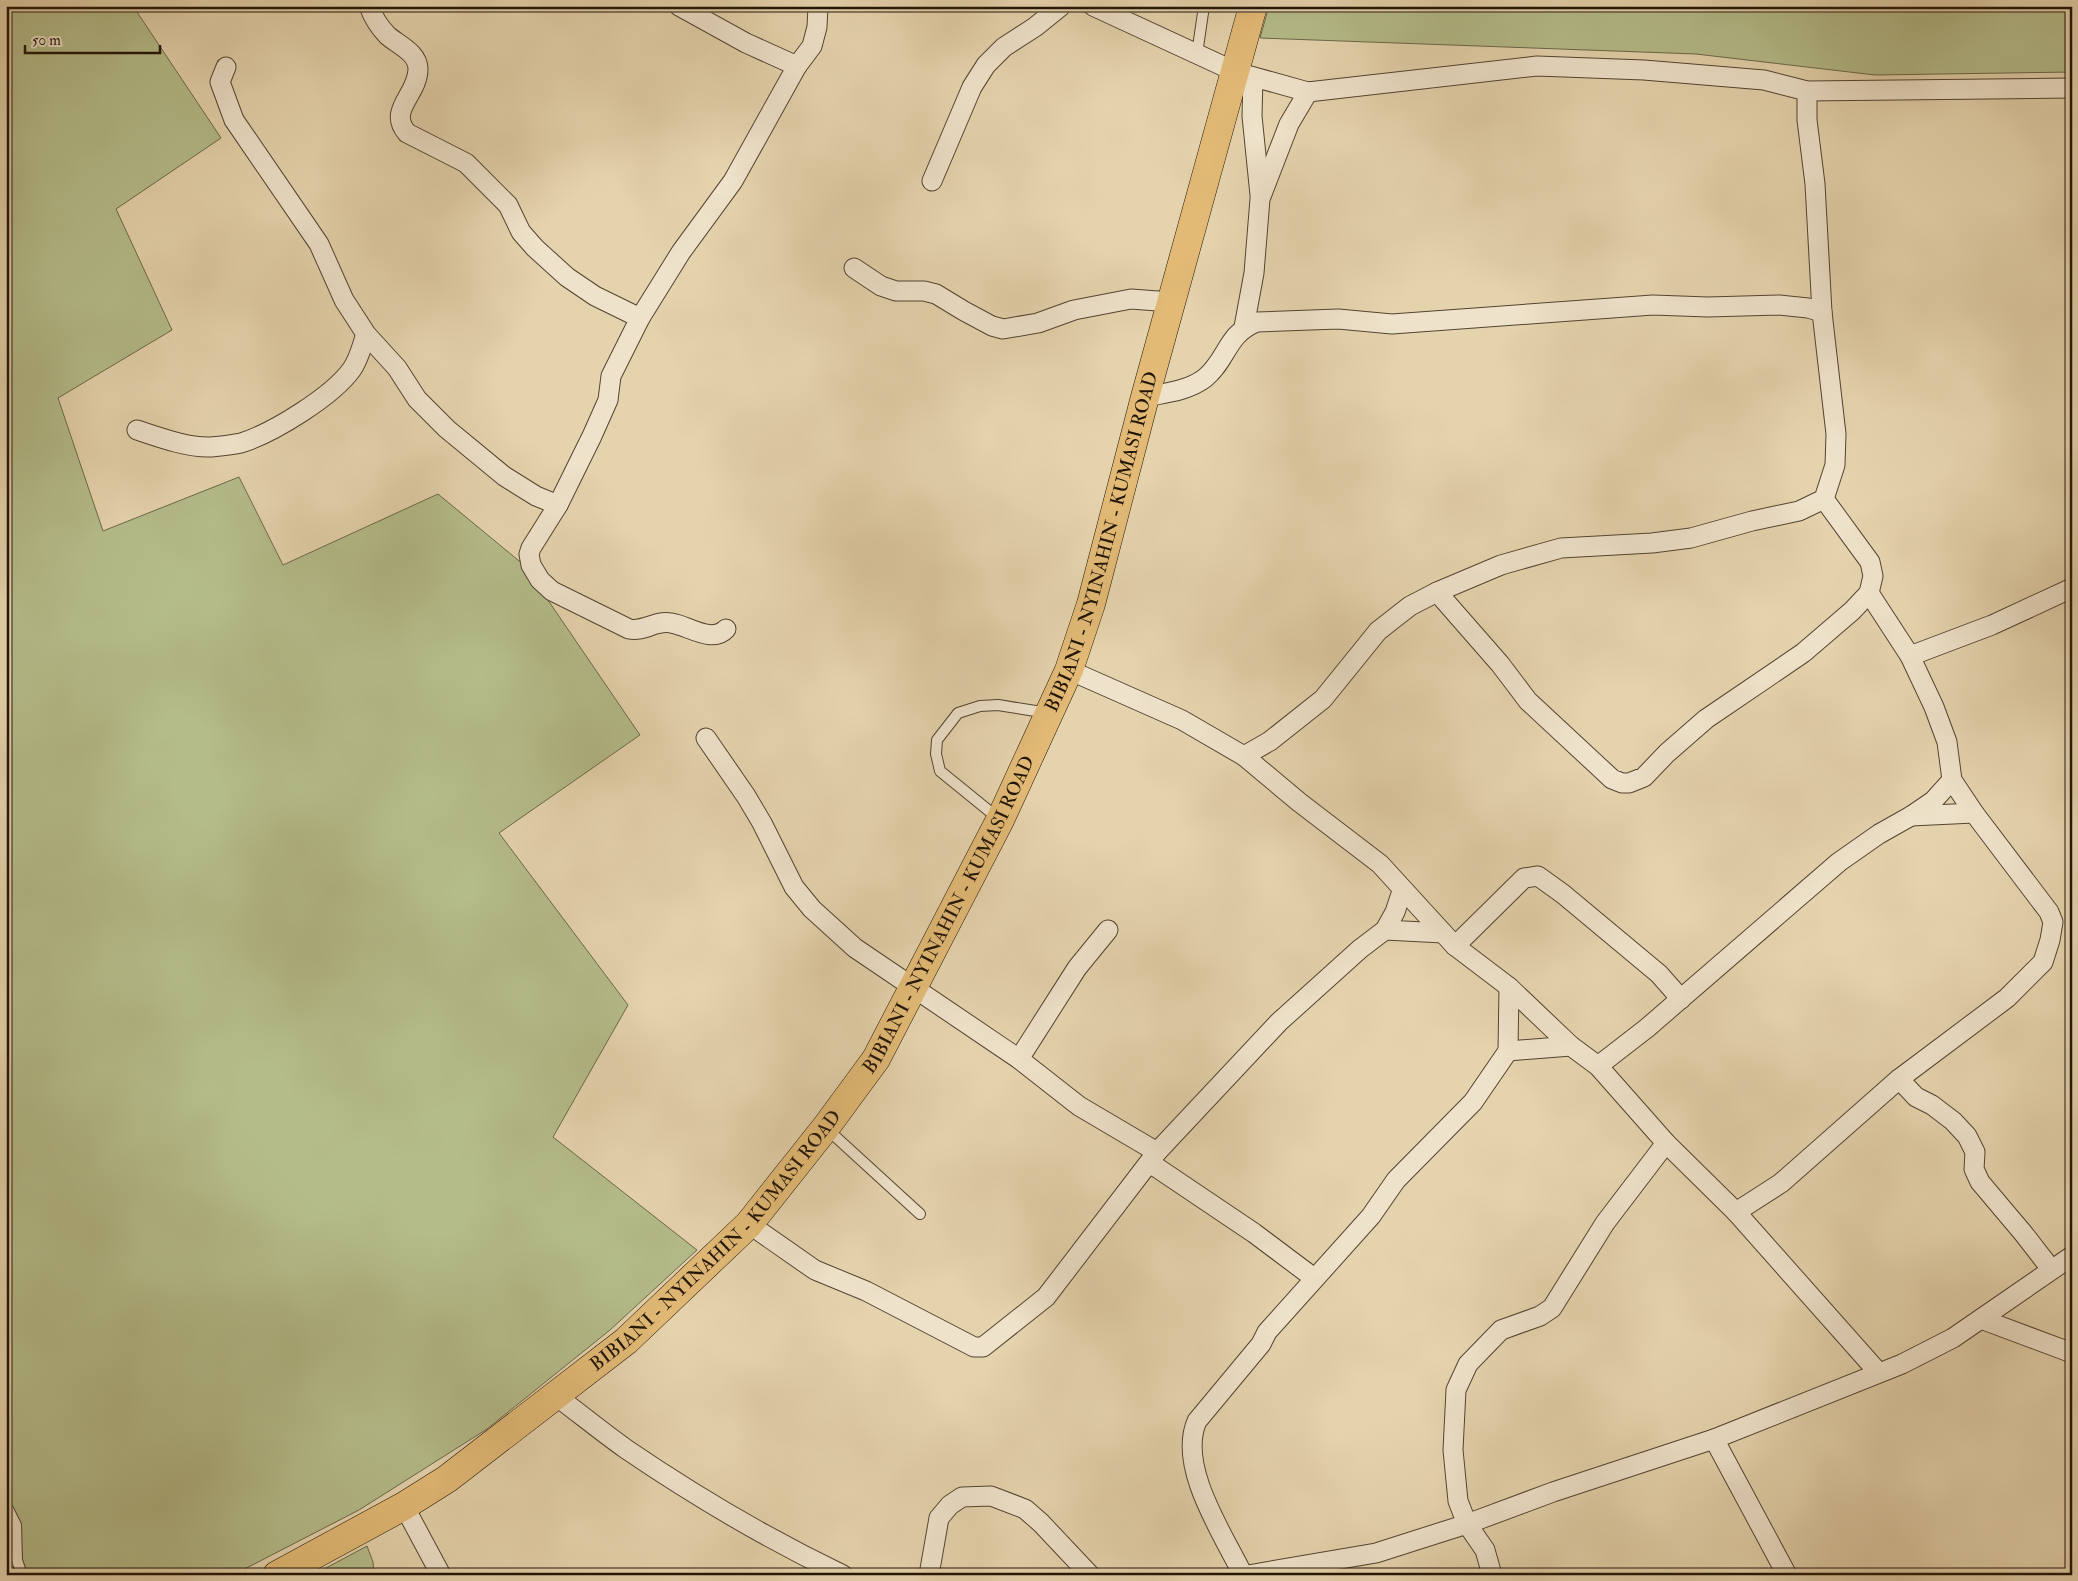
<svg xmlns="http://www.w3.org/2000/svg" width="2078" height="1581" viewBox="0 0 2078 1581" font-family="'IM FELL Double Pica',serif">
	<rect width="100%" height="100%" fill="#e5d3ad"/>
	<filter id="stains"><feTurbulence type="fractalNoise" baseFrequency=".004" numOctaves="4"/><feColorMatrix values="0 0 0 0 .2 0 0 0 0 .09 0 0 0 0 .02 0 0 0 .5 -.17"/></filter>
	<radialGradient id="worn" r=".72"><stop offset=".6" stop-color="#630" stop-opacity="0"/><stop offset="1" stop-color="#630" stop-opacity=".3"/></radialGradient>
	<g fill="#b4bc8a" stroke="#6b6849">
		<path d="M6,6H133L221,138L116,209L172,330L58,398L103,531L239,477L283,565L438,494L524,565L640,735L499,833L628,1005L553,1137L697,1250L610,1330L487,1429L359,1510L233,1575H19L6,1542Z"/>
		<path d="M1269,6H2072V72L1875,75L1696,54L1260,38Z"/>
		<path d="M367,1546L373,1562L374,1575H313Z"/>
	</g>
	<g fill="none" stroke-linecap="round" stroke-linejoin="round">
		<g stroke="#534431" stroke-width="12">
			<g id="service">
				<path d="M1197,54L1204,6"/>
				<path d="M999,819L940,771L936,754L937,740L958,713L980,706L998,705L1048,713"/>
				<path d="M826,1128L920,1214"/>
				<path d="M6,1505L16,1525L17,1560L22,1575"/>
			</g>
		</g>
		<g stroke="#534431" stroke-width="21">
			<g id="minor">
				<path d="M369,6C373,17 380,28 388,36C399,45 418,53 418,69C418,95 387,110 407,133L466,163L508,205L521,232L535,248L567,277L595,296L640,318L681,252L733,181L797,66L812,46L817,27L818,6"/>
				<path d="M679,6L746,43L797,66"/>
				<path d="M1093,6L1236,72L1308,92L1537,66L1644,70L1764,80L1807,91L2072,88"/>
				<path d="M226,67L220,82L234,120L319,244L344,300L366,334L397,368L417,399L447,429L504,476L536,496L558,505"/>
				<path d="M1253,77L1252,116L1260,195"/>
				<path d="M932,181L972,87L986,65L1004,47L1035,27L1061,6"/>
				<path d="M854,268L881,286L896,291H924L936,294L964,311L992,326L1003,329L1038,323L1074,310L1131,299L1171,302"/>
				<path d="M640,318L611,376L608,400L592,436L558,505L531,548L529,554L531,565L540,580L552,591L629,629C645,632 655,620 671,623C687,625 712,644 726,629"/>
				<path d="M1244,327L1254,273L1260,199L1289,124L1308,92"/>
				<path d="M1145,397C1165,393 1188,391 1205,378C1228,359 1226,334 1257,322L1338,319L1392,324L1653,305L1708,307L1779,305L1808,308L1822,312"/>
				<path d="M137,430C158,437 188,448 211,447C221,446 232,445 241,443C273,433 333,396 352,369C359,359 362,346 366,334"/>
				<path d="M1437,592L1500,664L1528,701L1612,779L1622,783H1629L1644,777L1667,753L1706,719L1803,653L1852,611L1869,593L1873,576L1870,562L1824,499"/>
				<path d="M1910,656L1992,625L2072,588"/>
				<path d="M1069,670L1182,720L1244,756L1299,802L1380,864L1455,946L1509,987L1571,1046L1598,1066L1666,1143L1736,1212L1878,1372"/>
				<path d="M706,738L746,796L762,823L794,887L812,909L855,948L1019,1059L1079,1106L1157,1152"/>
				<path d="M1244,756L1270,741L1323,699L1378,631L1410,606L1437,592L1501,565L1561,548L1652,543L1691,538L1752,521L1799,511L1824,499L1835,465L1836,434L1822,312L1815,184L1807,120V91"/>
				<path d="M1911,816L1974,813"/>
				<path d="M1385,930L1443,933"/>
				<path d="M1455,946L1524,878L1538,876L1563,894L1659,974L1681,999"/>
				<path d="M1508,1051L1571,1046"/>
				<path d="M1019,1059L1077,968L1108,930"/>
				<path d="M1598,1066L1647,1028L1839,862L1879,834L1911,816L1933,801L1952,780"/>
				<path d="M1899,1079L1916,1097L1932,1105L1953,1121L1967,1136L1975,1152L1974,1169L1980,1182L2023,1233L2051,1269"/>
				<path d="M1150,1163L1254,1233L1314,1278"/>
				<path d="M1736,1212L1781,1183L1899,1079L2007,998L2043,962L2050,940L2053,922L2049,912L1974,813L1952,780L1947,742L1934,707L1910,656L1869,593"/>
				<path d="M749,1224L815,1270L866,1291L974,1347H983L1046,1297L1157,1152L1279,1022L1360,949L1385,930L1395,912L1402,891"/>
				<path d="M1981,1319L2072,1353"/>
				<path d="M556,1396C579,1413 602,1432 626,1449C695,1496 768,1539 843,1575"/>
				<path d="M1714,1439L1787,1575"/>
				<path d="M404,1506L441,1575"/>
				<path d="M929,1575L939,1518L950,1505L962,1497L991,1496L1025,1509L1041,1523L1090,1575"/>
				<path d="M1243,1575C1223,1534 1177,1466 1197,1421L1261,1344L1267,1332L1371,1216L1396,1180L1473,1102L1508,1051L1509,987"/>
				<path d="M1248,1575L1376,1553L1467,1524L1553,1492L1714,1439L1902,1364L1953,1338L2072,1256"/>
				<path d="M1492,1575L1485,1550L1467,1524L1458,1501L1453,1450L1456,1390L1468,1364L1501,1330L1540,1316L1552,1308L1605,1223L1666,1143"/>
			</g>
		</g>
		<g stroke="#221508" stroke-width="29">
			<g id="primary">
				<path id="s1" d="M277,1575L404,1506L447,1479L626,1341L749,1224L826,1127L876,1059L1000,820L1069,670L1091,604L1145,397L1253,6"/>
			</g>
		</g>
		<use href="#service" stroke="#eee2ca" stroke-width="10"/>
		<use href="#minor" stroke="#eee2ca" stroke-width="19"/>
		<use href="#primary" stroke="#e2ba76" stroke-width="28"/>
	</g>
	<g text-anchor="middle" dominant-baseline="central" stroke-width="4" stroke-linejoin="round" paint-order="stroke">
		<g font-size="19" fill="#221508" stroke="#eee2ca">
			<text stroke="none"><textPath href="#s1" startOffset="1366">BIBIANI - NYINAHIN - KUMASI ROAD</textPath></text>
			<text stroke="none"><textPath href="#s1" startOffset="961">BIBIANI - NYINAHIN - KUMASI ROAD</textPath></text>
			<text stroke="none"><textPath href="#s1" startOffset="556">BIBIANI - NYINAHIN - KUMASI ROAD</textPath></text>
		</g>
	</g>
	<rect width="2078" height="1581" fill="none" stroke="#e5d3ad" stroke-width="25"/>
	<rect x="8" y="8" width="2063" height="1566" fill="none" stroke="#221508" stroke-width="2.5"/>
	<rect x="12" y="12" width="2053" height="1556" fill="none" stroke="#221508"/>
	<path d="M25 45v8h135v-8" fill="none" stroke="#221508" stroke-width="2.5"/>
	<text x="32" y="45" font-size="15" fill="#221508" stroke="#eee2ca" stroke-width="4" paint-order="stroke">50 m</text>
	<rect width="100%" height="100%" filter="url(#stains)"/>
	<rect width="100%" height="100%" fill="url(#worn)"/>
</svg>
